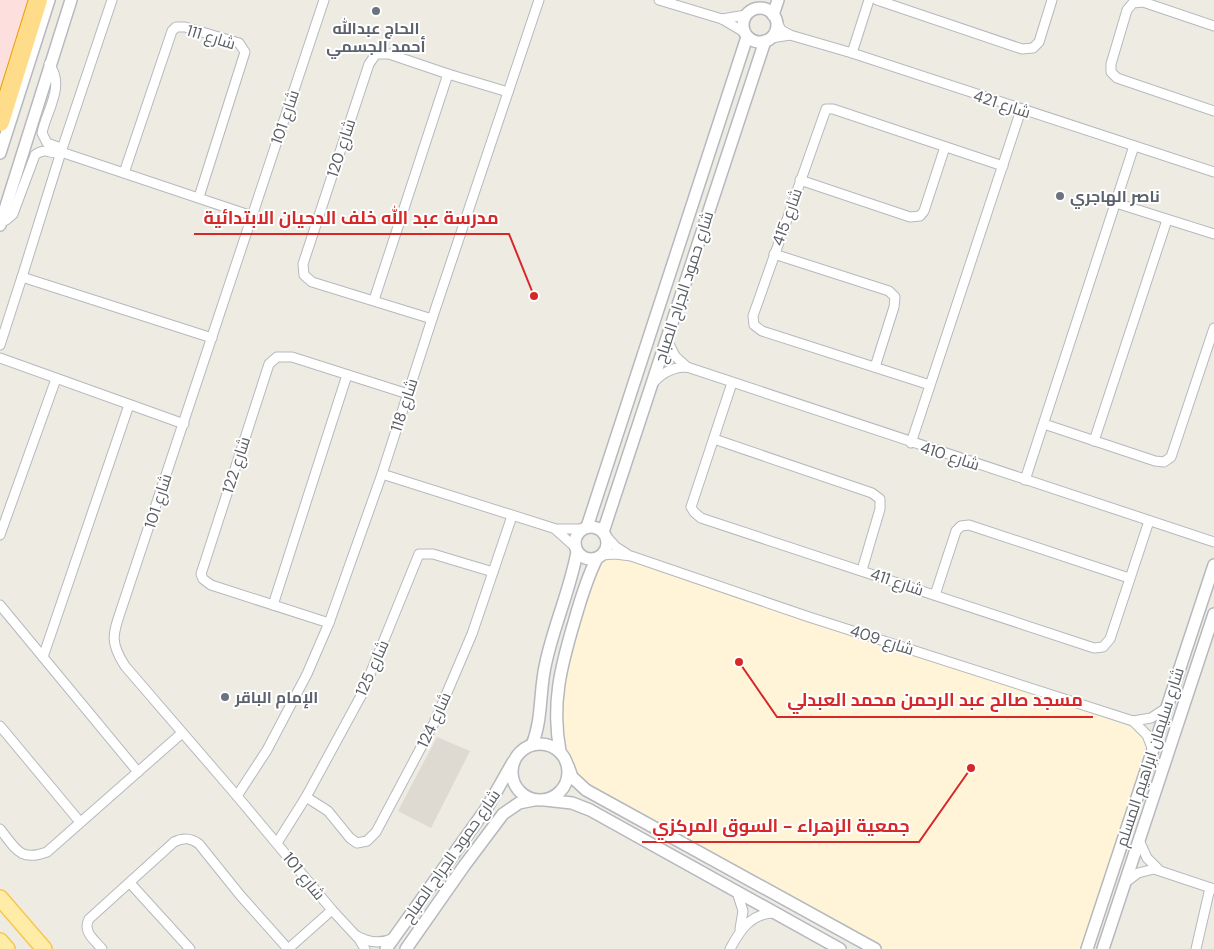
<svg xmlns="http://www.w3.org/2000/svg" width="1214" height="949" viewBox="0 0 1214 949" font-family="'DM Sans',Cairo,sans-serif">
	<rect width="100%" height="100%" fill="#eeebe2"/>
	<path fill="#fff4d7" d="M615,554L961,666L1139,730L1146,739L1149,748L1087,949H875L597,796L568,766L560,751V669L597,558Z"/>
	<path fill="#dedad1" d="M437,737L470,751L431,828L398,811Z"/>
	<path fill="#fddfdd" d="M0,0H29L0,84Z"/>
	<g fill="none" stroke-linecap="round" stroke-linejoin="round">
		<g stroke="#b5b9be" stroke-width="11">
			<g id="minor">
				<path d="M112,0L61,152L252,216"/>
				<path d="M324,0L122,607C113,634 109,641 125,666L237,796L332,910L359,939L365,949"/>
				<path d="M659,0L722,19L744,32"/>
				<path d="M877,0L1022,49L1033,48L1039,42L1052,0"/>
				<path d="M722,19L746,15"/>
				<path d="M776,20L781,30L790,35L852,53L1214,172"/>
				<path d="M1214,26L1143,2L1133,3L1127,10L1111,64V72L1117,78L1214,111"/>
				<path d="M771,38L790,35"/>
				<path d="M852,53L869,0"/>
				<path d="M124,173L172,31L176,27H185L239,43L245,52L199,197"/>
				<path d="M800,180L910,217L920,216L924,211L945,147"/>
				<path d="M1116,203L1214,234"/>
				<path d="M1,222L6,220L13,214L35,155C46,146 51,156 61,152"/>
				<path d="M774,254L889,291L895,297L894,307L875,367"/>
				<path d="M22,277L61,152L58,147L47,143L42,133C46,111 66,86 49,64"/>
				<path d="M374,300L448,74"/>
				<path d="M432,319L312,282L304,275L303,264L369,64L376,54H389L448,74L508,92"/>
				<path d="M667,340L675,356L687,367"/>
				<path d="M0,345L22,277L212,338"/>
				<path d="M0,358L184,424"/>
				<path d="M654,382C663,372 673,367 687,367L1214,542"/>
				<path d="M732,383L691,507L694,512L701,518L1094,648L1103,647L1110,639L1149,521"/>
				<path d="M930,385L762,331L754,325L753,316L826,109H833L1003,166"/>
				<path d="M1044,424L1155,461L1164,462L1171,457L1214,328"/>
				<path d="M714,439L872,493L880,499V509L862,570"/>
				<path d="M1094,441L1167,220"/>
				<path d="M911,443L1021,110"/>
				<path d="M382,474L556,529H583"/>
				<path d="M1025,480L1134,146"/>
				<path d="M556,530L575,547"/>
				<path d="M0,535L56,379"/>
				<path d="M606,536L616,547L627,554"/>
				<path d="M602,555L615,554L631,556L809,617L1133,721L1151,718L1165,709"/>
				<path d="M935,595L956,531L961,526L969,525L1129,578"/>
				<path d="M0,605L138,772"/>
				<path d="M273,605L347,375"/>
				<path d="M329,623L211,585L203,579L201,574L269,364L277,357H292L408,394"/>
				<path d="M43,657L129,405"/>
				<path d="M1133,721L1147,735L1152,748"/>
				<path d="M0,726L80,822"/>
				<path d="M237,796L267,750L307,674L329,623L382,474L432,319L539,0"/>
				<path d="M306,797L328,811L350,838L357,843L367,841L376,832L434,723L472,634L512,516"/>
				<path d="M0,829C16,849 20,862 47,852L182,733"/>
				<path d="M1139,840L1147,858L1159,870"/>
				<path d="M277,843L306,797L362,694L419,554H433L493,572"/>
				<path d="M1126,882L1138,873L1154,869L1214,889"/>
				<path d="M130,883L190,949"/>
				<path d="M737,892L743,911L740,929"/>
				<path d="M357,936C369,943 381,944 394,938"/>
				<path d="M102,949C95,940 82,932 89,919L174,842C184,837 191,838 199,844L240,895L288,949"/>
				<path d="M288,949L332,910"/>
				<path d="M730,949C740,930 751,913 775,913"/>
				<path d="M1196,949L1210,888"/>
			</g>
		</g>
		<g stroke="#b5b9be" stroke-width="14">
			<g id="tertiary">
				<circle cx="760" cy="25" r="17"/>
				<path d="M773,15L778,0"/>
				<path d="M0,153L49,0"/>
				<path d="M0,225L71,0"/>
				<circle cx="591" cy="543" r="16"/>
				<path d="M587,527L747,37"/>
				<path d="M603,532L765,41"/>
				<circle cx="540" cy="772" r="28"/>
				<path d="M532,745C543,718 539,690 546,662C554,625 570,590 577,552"/>
				<path d="M560,751C551,703 561,666 575,619C581,598 587,578 597,558"/>
				<path d="M568,766L572,777L586,790L875,949"/>
				<path d="M545,800L572,803L590,810L840,949"/>
				<path d="M386,949L488,806L513,762"/>
				<path d="M406,949L464,866L503,814L519,803L534,800"/>
				<path d="M1087,949L1214,565"/>
				<path d="M1103,949L1214,614"/>
			</g>
		</g>
		<g stroke="#fac450" stroke-width="18">
			<g id="primary">
				<path d="M0,898L44,949"/>
				<path d="M0,941L7,949"/>
			</g>
		</g>
		<g stroke="#f19c00" stroke-width="20">
			<path id="motorway" d="M0,122L38,0"/>
		</g>
		<use href="#minor" stroke="#fff" stroke-width="9"/>
		<use href="#tertiary" stroke="#fff" stroke-width="11"/>
		<use href="#primary" stroke="#ffeda7" stroke-width="15"/>
		<use href="#motorway" stroke="#ffdc89" stroke-width="18"/>
	</g>
	<g fill="#6b7280" stroke="#fff" stroke-width="2">
		<circle cx="376" cy="11" r="5"/>
		<circle cx="1060" cy="196" r="5"/>
		<circle cx="225" cy="697" r="5"/>
	</g>
	<g text-anchor="middle" dominant-baseline="central" stroke-width="4" stroke-linejoin="round" paint-order="stroke">
		<g font-size="16" font-weight="bold" fill="#5b616d" stroke="#fff" text-anchor="start">
			<text x="376" y="28" text-anchor="middle">الحاج عبدالله<tspan x="376" dy="18">أحمد الجسمي</tspan></text>
			<text x="1070" y="196">ناصر الهاجري</text>
			<text x="235" y="697">الإمام الباقر</text>
		</g>
		<g font-size="16" fill="#5a5f64" stroke="#fff">
			<text transform="translate(211 37) rotate(17)">شارع 111</text>
			<text transform="translate(1002 104) rotate(18)">شارع 421</text>
			<text transform="translate(285 117) rotate(-71)">شارع 101</text>
			<text transform="translate(341 148) rotate(-72)">شارع 120</text>
			<text transform="translate(787 217) rotate(-70)">شارع 415</text>
			<text transform="translate(684 287) rotate(-72)">شارع حمود الجراح الصباح</text>
			<text transform="translate(404 405) rotate(-72)">شارع 118</text>
			<text transform="translate(950 456) rotate(18)">شارع 410</text>
			<text transform="translate(236 465) rotate(-72)">شارع 122</text>
			<text transform="translate(158 501) rotate(-72)">شارع 101</text>
			<text transform="translate(897 582) rotate(19)">شارع 411</text>
			<text transform="translate(882 640) rotate(18)">شارع 409</text>
			<text transform="translate(372 668) rotate(-66)">شارع 125</text>
			<text transform="translate(434 720) rotate(-65)">شارع 124</text>
			<text transform="translate(1150 757) rotate(-72)">شارع سليمان ابراهيم المسلم</text>
			<text transform="translate(451 856) rotate(-55)">شارع حمود الجراح الصباح</text>
			<text transform="translate(304 876) rotate(51)">شارع 101</text>
		</g>
	</g>
	<path fill="none" stroke="#d62828" stroke-width="2" d="M534 296L509 234H194M739 662L777 717H1093M971 768L919 842H642"/>
	<g fill="#d62828" stroke="#fff" stroke-width="2">
		<circle cx="534" cy="296" r="5"/>
		<circle cx="739" cy="662" r="5"/>
		<circle cx="971" cy="768" r="5"/>
	</g>
	<g font-size="18" text-anchor="middle" font-weight="bold" fill="#d62828" stroke="#fff" stroke-width="4" stroke-linejoin="round" paint-order="stroke">
		<text x="351" y="224">مدرسة عبد الله خلف الدحيان الابتدائية</text>
		<text x="935" y="706">مسجد صالح عبد الرحمن محمد العبدلي</text>
		<text x="781" y="832">جمعية الزهراء - السوق المركزي</text>
	</g>
</svg>
